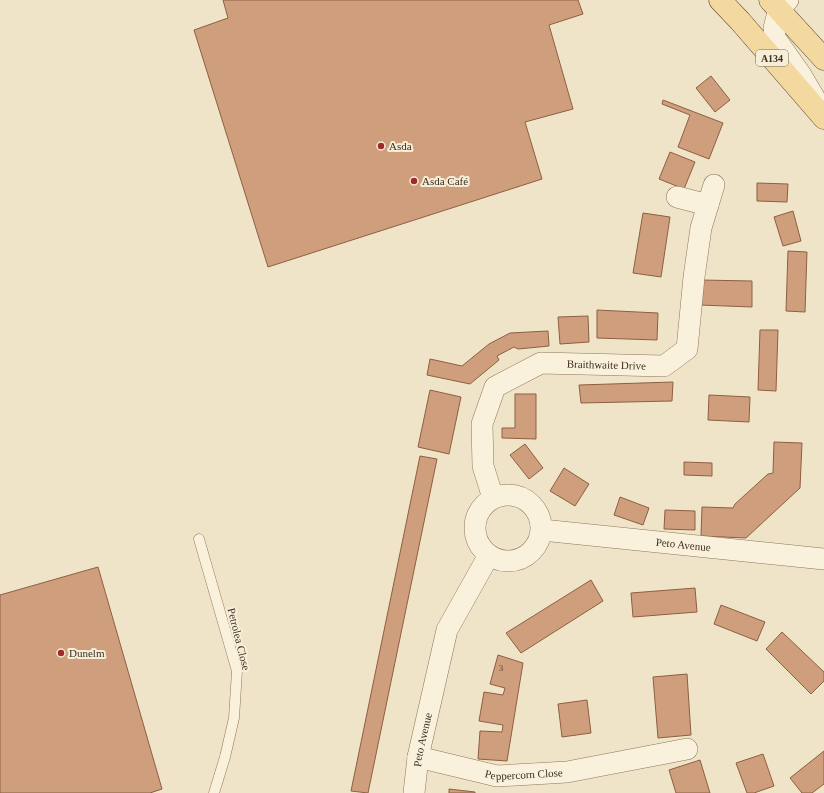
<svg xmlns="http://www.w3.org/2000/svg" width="824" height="793" viewBox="0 0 824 793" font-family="Georgia,serif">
	<rect width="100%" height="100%" fill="#f0e4c8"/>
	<g fill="#cf9f7d" stroke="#8d5f41">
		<path d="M223,0H578L583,14L549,25L573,109L525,122L542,179L268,267L194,30L228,18Z"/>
		<path d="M711,76L730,100L715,112L696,88Z"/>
		<path d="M663,100L723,123L709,159L678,147L690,115L662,104Z"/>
		<path d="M670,152L695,162L684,189L659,179Z"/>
		<path d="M757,183L788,184L787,202L757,201Z"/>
		<path d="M793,211L801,241L783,246L774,217Z"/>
		<path d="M643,213L670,217L661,277L633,273Z"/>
		<path d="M788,251L807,252L805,312L786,311Z"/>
		<path d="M701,280L752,281V307L700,305Z"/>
		<path d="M597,310L658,313L657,340L597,338Z"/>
		<path d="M588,316L589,342L560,344L558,317Z"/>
		<path d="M760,330H778L776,391L758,390Z"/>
		<path d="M548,331L549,346L518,349L514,347L497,356L499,360L470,384L427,375L430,359L462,366L489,344L510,333Z"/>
		<path d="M673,382L672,401L581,403L579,385Z"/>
		<path d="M430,390L461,397L449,454L418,447Z"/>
		<path d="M515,394H536V439L502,438V428H515Z"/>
		<path d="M709,395L750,397L749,422L708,420Z"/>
		<path d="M774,442L802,443L800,488L746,538L701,536L702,507L733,508L735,504L768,474L773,473Z"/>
		<path d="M525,444L543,468L529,479L510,455Z"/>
		<path d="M420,456L437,459L368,793L351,791Z"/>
		<path d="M684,462L712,463V476L684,475Z"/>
		<path d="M564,468L589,484L575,506L550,491Z"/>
		<path d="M620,497L649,508L643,525L614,515Z"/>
		<path d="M665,510L695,511V530L664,529Z"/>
		<path d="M98,567L162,789L150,793H0V595Z"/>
		<path d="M591,580L603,601L521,653L506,633Z"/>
		<path d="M695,588L697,612L633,617L631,593Z"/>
		<path d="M721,605L765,622L757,641L714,624Z"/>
		<path d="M782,632L824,672V681L811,694L766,649Z"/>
		<path d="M498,655L523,663L507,761L478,759L480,731L502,732L503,725L479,721L484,692L503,695L505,688L490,684Z"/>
		<path d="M687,674L691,735L658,738L653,677Z"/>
		<path d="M587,700L591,733L562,737L558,704Z"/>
		<path d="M824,751V784L812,793H802L790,778Z"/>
		<path d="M763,754L774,786L754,793H747L736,763Z"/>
		<path d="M700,760L710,793H676L669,770Z"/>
		<path d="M449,789L475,792V793H449Z"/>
	</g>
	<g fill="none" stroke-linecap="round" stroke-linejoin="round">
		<g stroke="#8d765c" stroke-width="11">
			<path id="service" d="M199,539L237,671L234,718L225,757L214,793"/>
		</g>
		<g stroke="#8d765c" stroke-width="22">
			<g id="minor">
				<path d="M788,0L779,9L774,28L775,38L801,75L814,97"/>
				<path d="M677,197L708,205"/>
				<circle cx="508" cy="528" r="33"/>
				<path id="s1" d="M493,498L483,466L482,424L495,387L541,363L664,366L687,349L694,277L701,228L714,185"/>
				<path id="s2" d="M542,530L824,559"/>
				<path id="s3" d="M418,757L497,776L567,772L687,749"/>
				<path id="s4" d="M414,793L418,757L447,630L489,555"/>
			</g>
		</g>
		<g stroke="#5b4430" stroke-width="23">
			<g id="primary">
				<path d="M720,0L740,21L824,118"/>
				<path d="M770,0L824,59"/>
			</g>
		</g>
		<use href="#service" stroke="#faf1dc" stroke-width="10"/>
		<use href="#minor" stroke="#faf1dc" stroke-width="21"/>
		<use href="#primary" stroke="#f3d9a0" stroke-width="22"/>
	</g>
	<g fill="#9e2a2b" stroke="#f7eed8" stroke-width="1.5">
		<circle cx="381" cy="146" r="4"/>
		<circle cx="414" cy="181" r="4"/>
		<circle cx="61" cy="653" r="4"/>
	</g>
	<g text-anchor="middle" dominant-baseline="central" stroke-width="4" stroke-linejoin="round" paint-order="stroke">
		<g font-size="9" fill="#624a37">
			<text x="501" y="668">3</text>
		</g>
		<rect fill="#f7eed8" stroke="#756857" stroke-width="1" x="756" y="50" width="32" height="16" rx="3"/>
		<g font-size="10" font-weight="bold" fill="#3d2e20">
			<text x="772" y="58">A134</text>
		</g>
		<g font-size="11" fill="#3d2e20" stroke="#f7eed8" text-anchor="start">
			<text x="389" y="146">Asda</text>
			<text x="422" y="181">Asda Café</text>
			<text x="69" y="653">Dunelm</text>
		</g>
		<g font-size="11" fill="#3d2e20" stroke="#f7eed8">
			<text stroke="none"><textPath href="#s1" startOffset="232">Braithwaite Drive</textPath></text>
			<text stroke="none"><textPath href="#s2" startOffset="142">Peto Avenue</textPath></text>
			<text transform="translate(239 639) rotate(76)">Petrolea Close</text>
			<text stroke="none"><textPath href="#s4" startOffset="54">Peto Avenue</textPath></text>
			<text stroke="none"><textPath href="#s3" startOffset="108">Peppercorn Close</textPath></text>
		</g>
	</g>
</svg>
